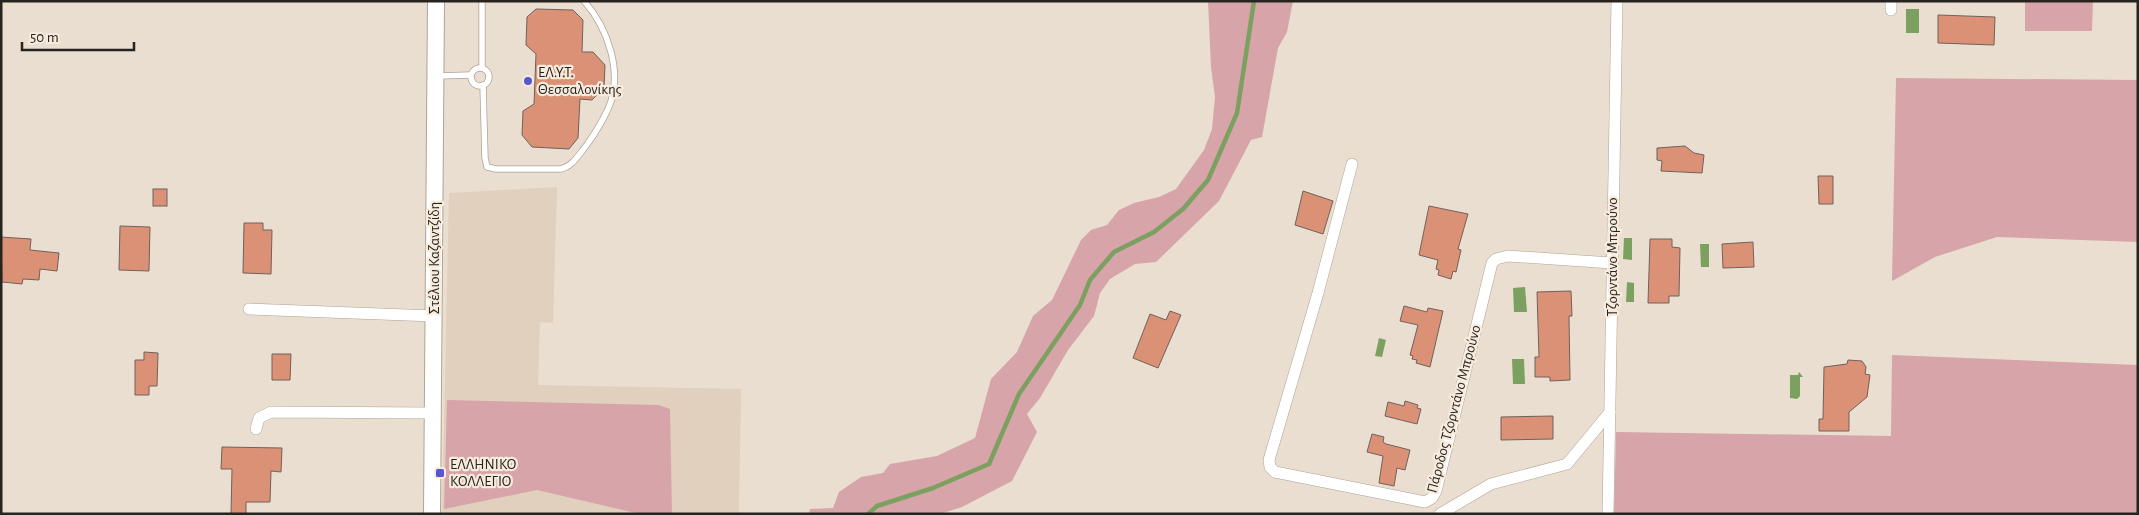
<svg xmlns="http://www.w3.org/2000/svg" width="2139" height="515" viewBox="0 0 2139 515" font-family="'Alegreya Sans',sans-serif">
	<rect width="100%" height="100%" fill="#e9ded0"/>
	<path fill="#e1d0bd" d="M557,187L553,323L540,322L538,385L741,389L739,514H442L449,193Z"/>
	<g fill="#d7a4aa">
		<path d="M1208,1H1293L1287,32L1278,48L1262,137L1251,140L1219,201L1156,262L1135,264L1110,279L1100,293L1094,316L1068,350L1040,398L1027,414L1037,432L1012,481L962,507L940,514H809L810,509L833,508L839,492L861,477L883,473L890,464L937,456L975,438L991,379L1017,352L1033,316L1052,300L1081,240L1091,230L1107,225L1119,210L1134,203L1159,197L1176,189L1204,150L1212,129L1215,97L1211,67Z"/>
		<path d="M2025,1H2093L2092,31H2025Z"/>
		<path d="M1896,78L2138,80V242L1997,237L1935,257L1892,281Z"/>
		<path d="M1892,355L2138,365V514H1614L1616,432L1891,436Z"/>
		<path d="M447,400L659,405L670,409L672,514H640L537,490L444,509Z"/>
	</g>
	<g fill="#7ca060">
		<rect x="1906" y="9" width="13" height="24"/>
		<path d="M1624,238H1632V260L1623,259Z"/>
		<path d="M1700,244H1709V267H1701Z"/>
		<path d="M1627,282L1634,283V302H1626Z"/>
		<path d="M1525,287L1527,312H1514L1513,288Z"/>
		<path d="M1379,338L1386,340L1382,357L1375,356Z"/>
		<path d="M1512,359H1524L1525,384H1513Z"/>
		<path d="M1799,372L1803,377H1800V396L1797,399L1790,398V375H1798Z"/>
	</g>
	<g fill="none" stroke-linecap="round" stroke-linejoin="round">
		<path stroke="#7ca060" stroke-width="4.5" d="M868,514L877,506L933,488L989,464L1019,394L1080,305L1090,280L1114,252L1154,232L1183,209L1208,180L1237,113L1254,1"/>
	</g>
	<g fill="#db9176" stroke="#71615b">
		<path d="M536,9L573,10L583,20L582,52H593L605,65L604,88L592,100L580,99L578,138L569,149L532,147L522,135L523,111L534,104L536,54L526,45L527,17Z"/>
		<path d="M1938,15L1995,17L1994,45L1938,43Z"/>
		<path d="M1685,146L1694,153L1704,155L1702,173L1661,171L1662,161L1657,160V148Z"/>
		<path d="M1818,176H1833V204H1819Z"/>
		<rect x="153" y="189" width="14" height="17"/>
		<path d="M1303,191L1333,201L1323,234L1295,225Z"/>
		<path d="M1429,206L1468,214L1458,249L1461,250L1456,272L1453,271L1451,279L1438,275L1439,270L1436,269L1438,260L1419,255Z"/>
		<path d="M244,223H263V230H272L271,274L243,273Z"/>
		<path d="M120,226L150,227L149,271L119,270Z"/>
		<path d="M1,237L31,239L30,250L59,253L57,271L40,269L39,280L23,279L22,284L2,282Z"/>
		<path d="M1650,239H1672V247L1680,248L1679,296H1669V303H1648Z"/>
		<path d="M1753,242L1754,267L1723,268L1722,244Z"/>
		<path d="M1571,291L1572,316H1569L1570,380L1550,381V377H1535V357H1539L1537,292Z"/>
		<path d="M1404,306L1427,312L1428,308L1443,311L1430,367L1416,363L1417,360L1412,359L1413,356L1410,355L1418,325L1400,321Z"/>
		<path d="M1170,311L1181,315L1158,368L1133,358L1150,314L1166,320Z"/>
		<path d="M144,352L158,353L157,386H149V395H135V360H144Z"/>
		<path d="M272,354H291L290,380H272Z"/>
		<path d="M1848,360L1862,361L1866,367L1865,374L1870,375L1867,397L1849,412V431H1819V419H1823L1824,367L1847,364Z"/>
		<path d="M1405,401L1418,405L1417,408L1421,409L1417,424L1385,416L1388,402L1404,406Z"/>
		<path d="M1553,416V439L1501,440V417Z"/>
		<path d="M1372,434L1384,437L1383,442L1386,444L1410,450L1405,470L1397,468L1394,486L1379,483L1383,456L1367,452Z"/>
		<path d="M222,447L282,448L281,472L271,471L270,502H246V514H231L232,469H221Z"/>
	</g>
	<g fill="none" stroke-linecap="round" stroke-linejoin="round">
		<g stroke="#aea396" stroke-width="7">
			<g id="service">
				<path d="M482,1V67"/>
				<circle cx="480" cy="77" r="9"/>
				<path d="M438,76L470,75"/>
				<path d="M483,85L485,158L487,167L496,169H561C573,166 579,154 586,146C594,135 602,122 608,109C624,74 608,28 584,1"/>
			</g>
		</g>
		<g stroke="#aea396" stroke-width="12">
			<g id="minor">
				<path d="M1891,1V10"/>
				<path d="M1352,164L1318,293L1269,460L1270,467L1275,472L1425,502L1432,498L1436,491L1492,263L1496,259L1508,256L1612,263"/>
				<path d="M249,309L434,316"/>
				<path d="M256,429L259,418L271,412L434,413"/>
				<path d="M1440,514L1491,484L1567,464L1610,412"/>
				<path d="M1608,514L1617,1"/>
			</g>
		</g>
		<g stroke="#aea396" stroke-width="18">
			<path id="secondary" d="M432,514L436,1"/>
		</g>
		<use href="#service" stroke="#fff" stroke-width="5.5"/>
		<use href="#minor" stroke="#fff" stroke-width="11"/>
		<use href="#secondary" stroke="#fff" stroke-width="16"/>
	</g>
	<g fill="#5856ce" stroke="#f7ebdd" stroke-width="2">
		<circle cx="528" cy="81" r="5"/>
		<rect x="435" y="468" width="10" height="10" rx="2.5"/>
	</g>
	<g text-anchor="middle" dominant-baseline="central" stroke-width="4.5" stroke-linejoin="round" paint-order="stroke">
		<g font-size="15" fill="#27231e" stroke="#f7ebdd" text-anchor="start">
			<text x="538" y="72">ΕΛ.Υ.Τ.<tspan x="538" dy="17">Θεσσαλονίκης</tspan></text>
			<text x="450" y="464">ΕΛΛΗΝΙΚΟ<tspan x="450" dy="17">ΚΟΛΛΕΓΙΟ</tspan></text>
		</g>
		<g font-size="15" fill="#27231e" stroke="#f7ebdd">
			<text transform="translate(1612 257) rotate(-90)">Τζορντάνο Μπρούνο</text>
			<text transform="translate(434 258) rotate(-90)">Στέλιου Καζαντζίδη</text>
			<text transform="translate(1454 409) rotate(-75)">Πάροδος Τζορντάνο Μπρούνο</text>
		</g>
	</g>
	<rect width="2139" height="515" fill="none" stroke="#27231e" stroke-width="5"/>
	<path d="M22 42v8h112v-8" fill="none" stroke="#27231e" stroke-width="2.5"/>
	<text x="30" y="42" font-size="15" fill="#27231e" stroke="#f7ebdd" stroke-width="4" paint-order="stroke">50 m</text>
</svg>
